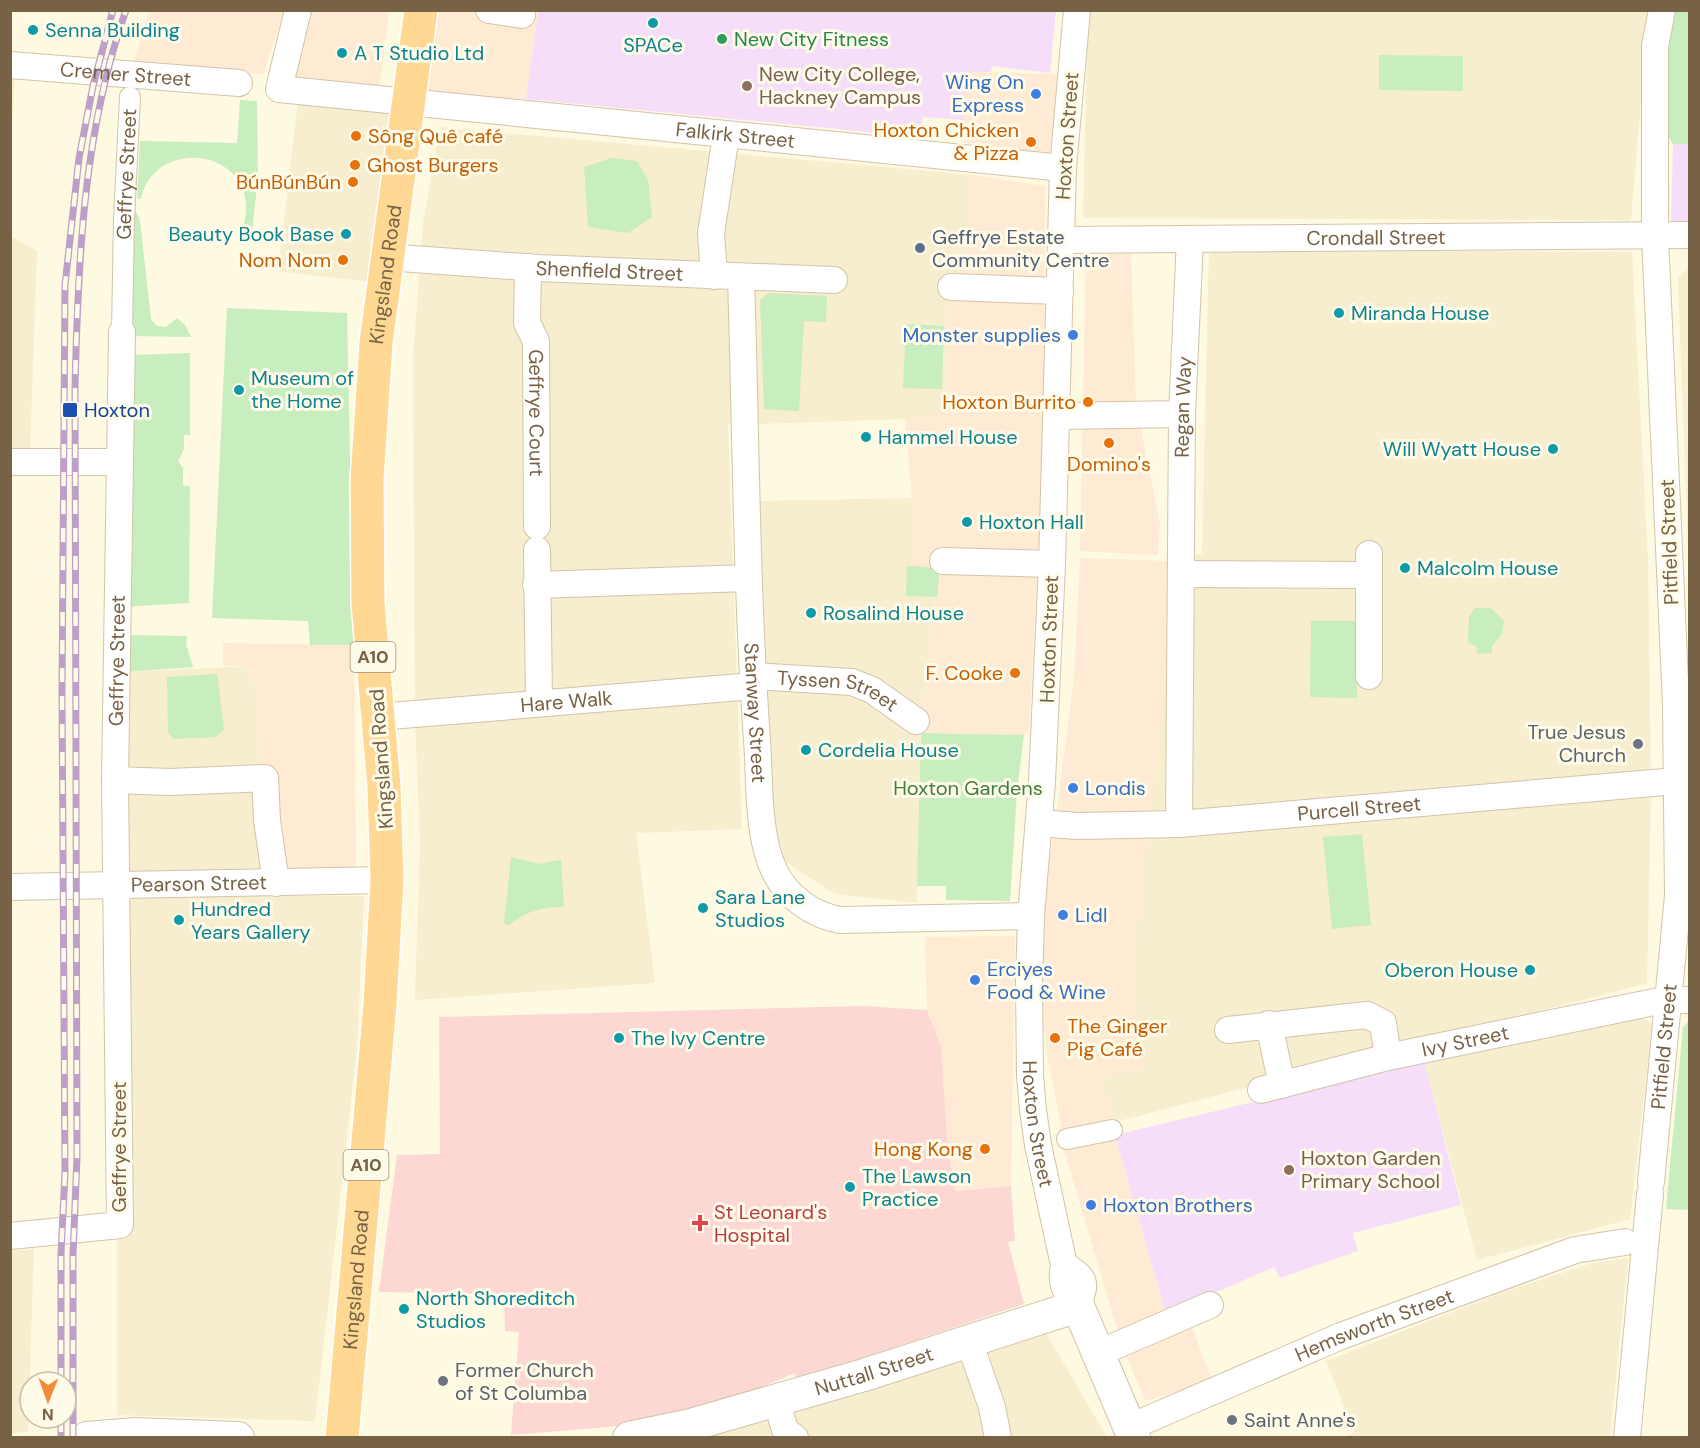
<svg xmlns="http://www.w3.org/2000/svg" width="1700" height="1448" viewBox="0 0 1700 1448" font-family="'DM Sans',sans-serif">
	<rect width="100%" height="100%" fill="#fef9e1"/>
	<g fill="#f7edcf">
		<path d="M1088,11H1654L1645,53L1631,220L1083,218Z"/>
		<path d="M11,78H15L11,138L10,78Z"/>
		<path d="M299,94L388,101L391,116L370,282L278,271Z"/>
		<path d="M440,127L972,175L965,276L948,275L949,412L905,419L728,425L742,829L636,833L655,983L415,1000L420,844L415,721L413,358L423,224Z"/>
		<path d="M10,236L37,251L30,451H11Z"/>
		<path d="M1209,250L1632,252L1648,561L1651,791L1647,983L1111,1123L1103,1077L1145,1069L1133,977L1145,854L1164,706L1167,561L1202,554Z"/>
		<path d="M1689,266V573L1678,279Z"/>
		<path d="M912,498L910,596L935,597L921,733L917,903L835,894L784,861L771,813L760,501Z"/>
		<path d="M251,666L273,871L126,874L125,672Z"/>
		<path d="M118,896H364L357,1048L315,1421L117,1415Z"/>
		<path d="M1643,1018L1652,1024L1630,1219L1477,1260L1424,1061Z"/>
		<path d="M34,1249L28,1431L11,1434V1251Z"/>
		<path d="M1628,1258L1610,1437H1345L1354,1433L1326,1361L1504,1292L1589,1264Z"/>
		<path d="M1044,1330L1107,1437L673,1438Z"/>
	</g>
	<g fill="#ffead4">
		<path d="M149,11H284L263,74L183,69L134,61Z"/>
		<path d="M298,11H389L379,91L288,80Z"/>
		<path d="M434,11H538L526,99L423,95Z"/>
		<path d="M968,72L1057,74L1050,156L994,152L961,141Z"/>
		<path d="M972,175L1045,186L1044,441L1029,730L1024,735L921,733L935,597L910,596L912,498L905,419L949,412L948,274L965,276Z"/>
		<path d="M1086,254H1131L1136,405L1160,523L1158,555L1080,551Z"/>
		<path d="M1080,558L1167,561L1164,706L1145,854L1133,977L1145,1070L1103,1077L1111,1123L1063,1136L1046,1048L1039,946L1074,679Z"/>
		<path d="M223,643L354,645L356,872L273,871L251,667L223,665Z"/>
		<path d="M1015,936L1011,1186L956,1191L948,1151L941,1046L927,1010L925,937Z"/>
		<path d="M1115,1135L1166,1314L1118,1332L1063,1146Z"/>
		<path d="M1189,1320L1212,1381L1146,1401L1123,1349Z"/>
	</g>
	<g fill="#f6defa">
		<path d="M538,11V10L1056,11L1050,73L992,66L991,72H968L964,120L923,117L920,137L526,99Z"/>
		<path d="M1673,144H1689V224H1671Z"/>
		<path d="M1424,1061L1461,1205L1353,1233L1358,1251L1280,1278L1274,1267L1166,1314L1115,1135Z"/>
	</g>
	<path fill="#fdd7d3" d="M863,1006L927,1010L941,1046L948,1151L956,1191L1011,1186L1015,1241L1008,1242L1024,1304L796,1380L795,1373L753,1391L682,1413L618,1426L511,1435L519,1332L505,1331L504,1294L379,1292L397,1155L440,1154L439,1017Z"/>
	<g fill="#c8edbe">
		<path d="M1670,11H1689V144H1673L1667,135Z"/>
		<path d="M1379,55L1463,56V91L1379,90Z"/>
		<path d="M240,100L257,101L258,176L251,243L240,240C243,229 247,215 246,203C240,145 152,142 141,199H137L140,141L237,143Z"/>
		<path d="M612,158L637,161L648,180L652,217L628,233L588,227L584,167Z"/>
		<path d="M133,206L140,220L151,320L157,326L166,327L177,318L185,325L191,337L131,336Z"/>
		<path d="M769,293L827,296L826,322L804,321L799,411L764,409L760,300Z"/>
		<path d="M227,308L347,313L354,645H310L308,621L212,618Z"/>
		<path d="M906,324L944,326L942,389L903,388Z"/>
		<path d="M190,353V435H184V449L178,461L183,468V486H190L189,603L123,607L131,355Z"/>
		<path d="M907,566L940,568L937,597L906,596Z"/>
		<path d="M1475,608H1491L1504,621L1502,634L1492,646V653L1477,654V647L1468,642L1469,616Z"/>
		<path d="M1311,621H1357V698L1310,697Z"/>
		<path d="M122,635L187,636L186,644L193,667L125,672Z"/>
		<path d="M217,674L224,730L215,737L173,739L168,732L167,677Z"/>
		<path d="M921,733L1024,735L1017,792L1010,901L946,900V886H917Z"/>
		<path d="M1362,834L1371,925L1332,929L1323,837Z"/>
		<path d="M511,857L538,864L561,860L564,907C542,907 526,911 508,926L504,923Z"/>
		<path d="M1689,1021V1210L1666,1209L1683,1027Z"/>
	</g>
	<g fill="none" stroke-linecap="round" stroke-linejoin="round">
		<g stroke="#d2c4a9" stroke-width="22">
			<g id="pedestrian">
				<path id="s1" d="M122,332L124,219L130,97"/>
				<path d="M1067,1139L1112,1130"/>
			</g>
		</g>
		<g stroke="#d2c4a9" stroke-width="28">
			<g id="minor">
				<path id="s2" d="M298,10L279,89L1063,168"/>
				<path d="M489,10L522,15"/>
				<path id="s3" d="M1077,10L1063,168L1052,564L1042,781L1031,916L1029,983L1030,1076L1033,1110L1038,1145L1064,1265C1060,1286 1065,1291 1078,1306"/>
				<path id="s4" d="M10,65L239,83"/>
				<path id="s5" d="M1061,240L1690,235"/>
				<path id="s6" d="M386,257L538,268L834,280"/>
				<path id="s7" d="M528,267L527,323L536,341L537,526"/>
				<path d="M714,276L711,233L726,136"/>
				<path id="s8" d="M741,278C746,432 746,586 757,740C760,779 757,835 774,870C786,896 812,915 840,920L1031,916"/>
				<path d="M951,287L1060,291"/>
				<path d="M1057,416L1182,414"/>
				<path d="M10,462H119"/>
				<path d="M537,550L539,703"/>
				<path d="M943,561L1052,564"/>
				<path d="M1181,574L1369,575"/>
				<path d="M536,585L749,578"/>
				<path id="s9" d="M753,676L852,682L872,690L916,721"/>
				<path d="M1369,676V554"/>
				<path id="s10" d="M378,717L753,686"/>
				<path d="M115,780L170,782L265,778L267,820L276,883"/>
				<path id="s11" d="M1040,823L1077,826L1179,824L1676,781"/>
				<path id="s12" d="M1179,824L1182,414L1190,239"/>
				<path id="s13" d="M10,887L387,880"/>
				<path d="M1269,1024L1282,1085"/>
				<path d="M1228,1030L1367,1015L1383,1023L1388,1057"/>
				<path id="s14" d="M1261,1090L1388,1057L1659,1001L1690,1000"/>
				<path id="s15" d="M1651,1182L1678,896L1676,705L1655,236V46L1662,10"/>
				<path id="s16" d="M10,1236L120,1225L115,780L122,332"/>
				<path d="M1064,1265C1087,1280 1086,1281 1078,1306"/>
				<path d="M969,1341L992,1407L998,1438"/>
				<path d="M1099,1353L1210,1305"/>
				<path d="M776,1399L785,1430L795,1438"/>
				<path id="s17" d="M1128,1428L1341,1336L1575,1250L1625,1242"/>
				<path d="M1627,1438L1650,1194"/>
			</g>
		</g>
		<g stroke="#d2c4a9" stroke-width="34">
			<g id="tertiary">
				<path d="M87,1438L135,1434L238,1438"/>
				<path id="s18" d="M629,1438L687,1426L864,1375L1078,1306L1134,1438"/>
			</g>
		</g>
		<g stroke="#fff" stroke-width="36">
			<g id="trunk">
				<path id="s19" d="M342,1438L380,1004L387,880L384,787L368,603L367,480L376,343L421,10"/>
			</g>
		</g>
		<use href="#pedestrian" stroke="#fff" stroke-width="20"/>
		<use href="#minor" stroke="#fff" stroke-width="26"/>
		<use href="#tertiary" stroke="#fff" stroke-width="32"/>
		<use href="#trunk" stroke="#ffd994" stroke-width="33"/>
		<g stroke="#be9fc8" stroke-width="7">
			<g id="rail">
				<path d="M61,1382V1254L65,1173L62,694L65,285L79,158L93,86L113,10"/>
				<path d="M61,1418V1438"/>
				<path d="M73,1438V1254L77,1157L75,388C78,261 83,132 126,10"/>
			</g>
		</g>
		<use href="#rail" stroke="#fffbe9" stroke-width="4.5" stroke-dasharray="14" stroke-linecap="butt"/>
	</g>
	<g fill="#0f9aa8" stroke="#fffbe9" stroke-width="2">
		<circle cx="653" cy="23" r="6"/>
		<circle cx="33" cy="30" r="6"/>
		<circle cx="342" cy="53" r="6"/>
		<circle cx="346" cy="234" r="6"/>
		<circle cx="1339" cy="313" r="6"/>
		<circle cx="239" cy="390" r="6"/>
		<circle cx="866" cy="437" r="6"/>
		<circle cx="1553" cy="449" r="6"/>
		<circle cx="967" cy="522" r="6"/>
		<circle cx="1405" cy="568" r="6"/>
		<circle cx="811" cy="613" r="6"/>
		<circle cx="806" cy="750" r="6"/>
		<circle cx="703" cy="908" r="6"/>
		<circle cx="179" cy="920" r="6"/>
		<circle cx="1530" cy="970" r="6"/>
		<circle cx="619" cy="1038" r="6"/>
		<circle cx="850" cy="1187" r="6"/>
		<circle cx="404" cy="1309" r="6"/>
	</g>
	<circle fill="#2e9e5b" stroke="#fffbe9" stroke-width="2" cx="722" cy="39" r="6"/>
	<g fill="#8d6e63" stroke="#fffbe9" stroke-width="2">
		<circle cx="747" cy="86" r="6"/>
		<circle cx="1289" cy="1170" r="6"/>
	</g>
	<g fill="#3f7fe0" stroke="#fffbe9" stroke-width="2">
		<circle cx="1036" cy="94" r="6"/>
		<circle cx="1073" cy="335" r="6"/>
		<circle cx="1073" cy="788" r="6"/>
		<circle cx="1063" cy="915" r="6"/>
		<circle cx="975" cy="980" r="6"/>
		<circle cx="1091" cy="1205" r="6"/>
	</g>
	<g fill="#e8710a" stroke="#fffbe9" stroke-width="2">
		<circle cx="356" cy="136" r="6"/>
		<circle cx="1031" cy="142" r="6"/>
		<circle cx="355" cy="165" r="6"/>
		<circle cx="353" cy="182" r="6"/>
		<circle cx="343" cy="260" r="6"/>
		<circle cx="1088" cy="402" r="6"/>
		<circle cx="1109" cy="443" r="6"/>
		<circle cx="1015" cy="673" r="6"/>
		<circle cx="1055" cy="1038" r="6"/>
		<circle cx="985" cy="1149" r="6"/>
	</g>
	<circle fill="#5c6f8a" stroke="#fffbe9" stroke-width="2" cx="920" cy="248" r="6"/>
	<rect fill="#1a4fb4" stroke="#fffbe9" stroke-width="2" x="62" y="402" width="16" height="16" rx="3"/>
	<g fill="#6b7280" stroke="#fffbe9" stroke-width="2">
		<circle cx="1638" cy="744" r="6"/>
		<circle cx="443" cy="1381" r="6"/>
		<circle cx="1232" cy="1420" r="6"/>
	</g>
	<path fill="#e0444e" stroke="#fffbe9" stroke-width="2" d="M697 1214h6v6h6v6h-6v6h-6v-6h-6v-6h6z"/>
	<g text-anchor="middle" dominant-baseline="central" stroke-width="6" stroke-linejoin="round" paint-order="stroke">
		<g fill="#fffbe9" stroke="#a09076" stroke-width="1.5">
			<rect x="350.5" y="642" width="45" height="30" rx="4.5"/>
			<rect x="343.5" y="1150" width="45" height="30" rx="4.5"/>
		</g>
		<g font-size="18" font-weight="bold" fill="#786245">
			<text x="373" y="657">A10</text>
			<text x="366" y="1165">A10</text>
		</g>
		<g font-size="20" fill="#0d838f" stroke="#fffbe9" text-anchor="start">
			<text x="45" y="30">Senna Building</text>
			<text x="653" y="45" text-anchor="middle">SPACe</text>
			<text x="354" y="53">A T Studio Ltd</text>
			<text x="334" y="234" text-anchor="end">Beauty Book Base</text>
			<text x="1351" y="313">Miranda House</text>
			<text x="251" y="378">Museum of<tspan x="251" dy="23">the Home</tspan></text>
			<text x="878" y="437">Hammel House</text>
			<text x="1541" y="449" text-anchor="end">Will Wyatt House</text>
			<text x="979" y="522">Hoxton Hall</text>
			<text x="1417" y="568">Malcolm House</text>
			<text x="823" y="613">Rosalind House</text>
			<text x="818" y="750">Cordelia House</text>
			<text x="715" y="897">Sara Lane<tspan x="715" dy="23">Studios</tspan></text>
			<text x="191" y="909">Hundred<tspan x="191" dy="23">Years Gallery</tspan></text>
			<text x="1518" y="970" text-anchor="end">Oberon House</text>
			<text x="631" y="1038">The Ivy Centre</text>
			<text x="862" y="1176">The Lawson<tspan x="862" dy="23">Practice</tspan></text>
			<text x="416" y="1298">North Shoreditch<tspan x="416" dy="23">Studios</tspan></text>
		</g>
		<g font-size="20" fill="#27864d" stroke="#fffbe9" text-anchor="start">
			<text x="734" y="39">New City Fitness</text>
		</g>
		<g font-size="20" fill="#786245" stroke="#fffbe9">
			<text stroke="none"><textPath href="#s4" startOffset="116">Cremer Street</textPath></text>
			<text stroke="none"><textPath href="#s2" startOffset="540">Falkirk Street</textPath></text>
			<text transform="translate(1067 136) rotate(-86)">Hoxton Street</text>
			<text stroke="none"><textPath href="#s1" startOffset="158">Geffrye Street</textPath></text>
			<text stroke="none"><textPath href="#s5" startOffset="315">Crondall Street</textPath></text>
			<text stroke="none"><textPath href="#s6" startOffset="224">Shenfield Street</textPath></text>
			<text stroke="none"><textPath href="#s19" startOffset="1167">Kingsland Road</textPath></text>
			<text stroke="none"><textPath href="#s12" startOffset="417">Regan Way</textPath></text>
			<text stroke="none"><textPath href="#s7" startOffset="148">Geffrye Court</textPath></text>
			<text transform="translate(1669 542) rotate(-92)">Pitfield Street</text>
			<text transform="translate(1049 639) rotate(-88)">Hoxton Street</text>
			<text stroke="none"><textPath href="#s16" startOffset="675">Geffrye Street</textPath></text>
			<text stroke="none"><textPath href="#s9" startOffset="87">Tyssen Street</textPath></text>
			<text stroke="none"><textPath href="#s10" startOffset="189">Hare Walk</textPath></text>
			<text stroke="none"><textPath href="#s8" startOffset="435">Stanway Street</textPath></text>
			<text transform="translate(381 759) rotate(-94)">Kingsland Road</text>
			<text stroke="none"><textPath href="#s11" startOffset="320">Purcell Street</textPath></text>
			<text stroke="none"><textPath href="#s13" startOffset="189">Pearson Street</textPath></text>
			<text stroke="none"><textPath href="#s14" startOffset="210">Ivy Street</textPath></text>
			<text stroke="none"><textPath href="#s15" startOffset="136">Pitfield Street</textPath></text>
			<text stroke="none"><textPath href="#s3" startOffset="1116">Hoxton Street</textPath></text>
			<text transform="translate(119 1147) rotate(-90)">Geffrye Street</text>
			<text stroke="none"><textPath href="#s19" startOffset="159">Kingsland Road</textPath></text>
			<text stroke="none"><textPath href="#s17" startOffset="267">Hemsworth Street</textPath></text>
			<text stroke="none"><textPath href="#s18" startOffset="254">Nuttall Street</textPath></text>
		</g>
		<g font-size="20" fill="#785e54" stroke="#fffbe9" text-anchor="start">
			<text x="759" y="74">New City College,<tspan x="759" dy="23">Hackney Campus</tspan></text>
			<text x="1301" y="1158">Hoxton Garden<tspan x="1301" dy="23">Primary School</tspan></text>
		</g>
		<g font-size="20" fill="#366cbe" stroke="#fffbe9" text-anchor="start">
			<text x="1024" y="82" text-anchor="end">Wing On<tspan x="1024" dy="23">Express</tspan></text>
			<text x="1061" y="335" text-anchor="end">Monster supplies</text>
			<text x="1085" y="788">Londis</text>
			<text x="1075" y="915">Lidl</text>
			<text x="987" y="969">Erciyes<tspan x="987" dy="23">Food &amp; Wine</tspan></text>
			<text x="1103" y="1205">Hoxton Brothers</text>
		</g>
		<g font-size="20" fill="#c56008" stroke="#fffbe9" text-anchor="end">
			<text x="1019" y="130">Hoxton Chicken<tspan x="1019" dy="23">&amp; Pizza</tspan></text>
			<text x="368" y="136" text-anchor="start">Sông Quê café</text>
			<text x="367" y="165" text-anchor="start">Ghost Burgers</text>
			<text x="341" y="182">BúnBúnBún</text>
			<text x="331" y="260">Nom Nom</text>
			<text x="1076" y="402">Hoxton Burrito</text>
			<text x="1109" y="464" text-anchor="middle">Domino's</text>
			<text x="1003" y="673">F. Cooke</text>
			<text x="1067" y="1026" text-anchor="start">The Ginger<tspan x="1067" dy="23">Pig Café</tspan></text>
			<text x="973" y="1149">Hong Kong</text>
		</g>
		<g font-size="20" fill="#4e5e75" stroke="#fffbe9" text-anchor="start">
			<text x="932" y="237">Geffrye Estate<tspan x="932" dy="23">Community Centre</tspan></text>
		</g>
		<g font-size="20" fill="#164399" stroke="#fffbe9" text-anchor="start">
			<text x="84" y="410">Hoxton</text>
		</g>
		<g font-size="20" fill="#5b616d" stroke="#fffbe9" text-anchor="start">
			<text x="1626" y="732" text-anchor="end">True Jesus<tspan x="1626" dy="23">Church</tspan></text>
			<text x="455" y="1370">Former Church<tspan x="455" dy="23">of St Columba</tspan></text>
			<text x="1244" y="1420">Saint Anne's</text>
		</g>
		<g font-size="20" fill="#427f3c" stroke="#fffbe9">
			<text x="968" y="788">Hoxton Gardens</text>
		</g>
		<g font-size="20" fill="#be3a42" stroke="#fffbe9" text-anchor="start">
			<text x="714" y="1212">St Leonard's<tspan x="714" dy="23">Hospital</tspan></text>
		</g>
	</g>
	<rect width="1700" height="1448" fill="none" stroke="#786245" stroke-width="24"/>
	<g transform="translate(48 1400) rotate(181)"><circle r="28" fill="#fffbe9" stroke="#c9bea7" stroke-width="1.5"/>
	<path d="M0-4.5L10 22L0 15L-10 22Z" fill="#f48a3a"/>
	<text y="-9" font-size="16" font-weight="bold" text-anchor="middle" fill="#786245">N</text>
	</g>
</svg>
